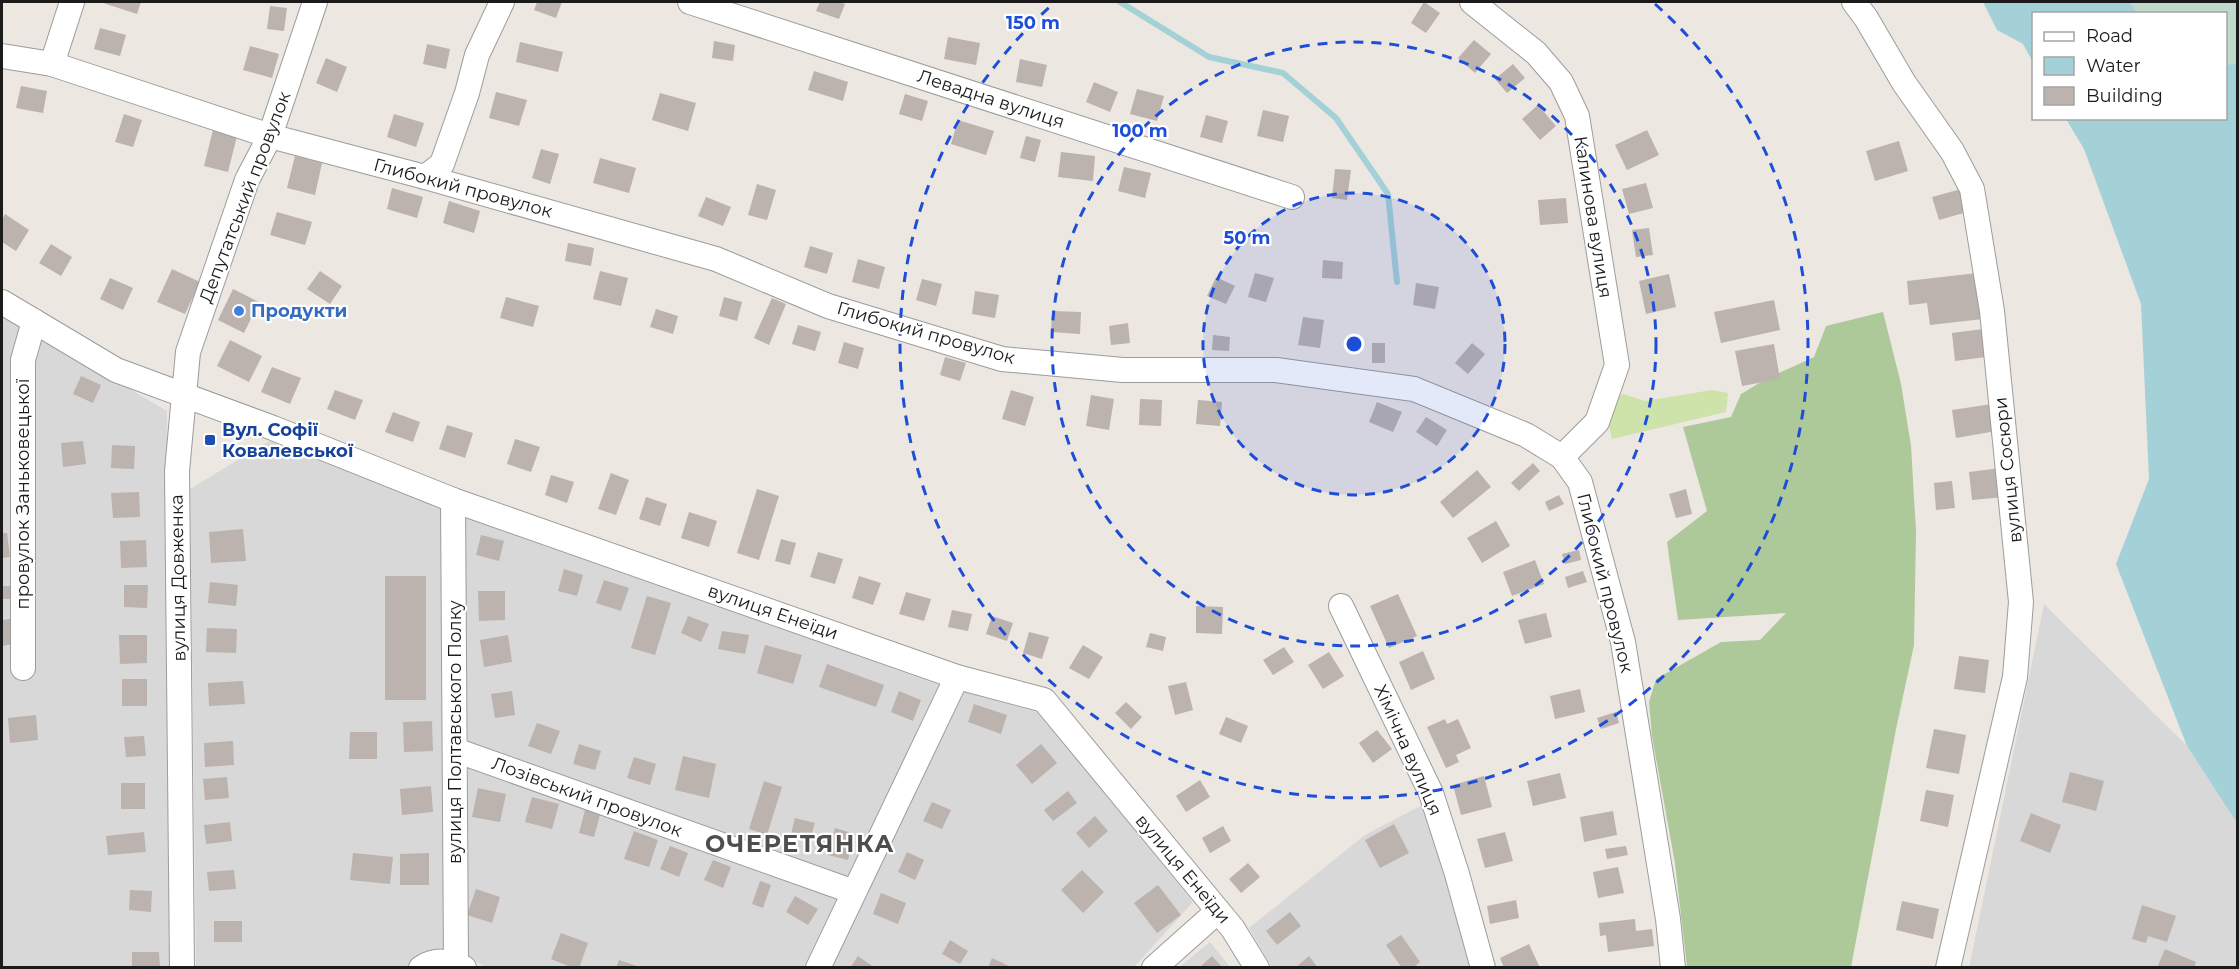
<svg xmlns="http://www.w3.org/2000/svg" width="2239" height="969" viewBox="0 0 2239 969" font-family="Montserrat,sans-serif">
	<rect width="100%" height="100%" fill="#ece7e1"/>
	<g fill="#d9d8d8">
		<path d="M2,314L167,411L171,967L2,968Z"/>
		<path d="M271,440L441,506L452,967H196L190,489Z"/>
		<path d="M465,514L941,686L806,967L488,968L464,956L468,766Z"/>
		<path d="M2044,604L2187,746L2237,823V967L1969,968Z"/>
		<path d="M961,691L1043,714L1193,902L1134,967L828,968Z"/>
		<path d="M1426,803L1475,967H1272L1249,928L1365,835Z"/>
		<path d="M1210,942L1230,967L1178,968Z"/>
	</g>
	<path fill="#cde3aa" d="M1712,390L1728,393L1726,412L1612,439L1607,418L1612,400L1623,394L1645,401Z"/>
	<path fill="#adc899" d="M1883,312L1901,384L1911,446L1916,531L1914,645L1896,729L1851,967H1687L1675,863L1652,736L1649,702L1656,679L1721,642L1760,640L1786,613L1678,620L1667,542L1707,511L1683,427L1731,417L1741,394L1766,379L1814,357L1826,326Z"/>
	<path fill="#bfd9ca" d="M2130,2H2237V63L2226,65V14L2137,13Z"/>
	<g fill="#a4d1d7">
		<path d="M1983,2H2130L2137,13L2034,14L2033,62L2023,44L1997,30Z"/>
		<path d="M2237,63H2238L2237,823L2187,746L2116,564L2149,479L2141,304L2084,149L2066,119L2226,118V65Z"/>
	</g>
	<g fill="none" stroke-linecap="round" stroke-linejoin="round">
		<path stroke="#a4d1d7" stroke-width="6" d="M1120,2L1209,57L1283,73L1336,118L1388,194L1397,282"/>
	</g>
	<g fill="#bcb2ae">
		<path d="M100,2H141L137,14Z"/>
		<path d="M537,2H562L556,18L534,10Z"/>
		<path d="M820,2H839L845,4L839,19L816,11Z"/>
		<path d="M1424,2L1440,13L1426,33L1411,23Z"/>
		<path d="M270,6L287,8L284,31L267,29Z"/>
		<path d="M100,28L126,35L120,56L94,49Z"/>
		<path d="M948,37L980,43L976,65L944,59Z"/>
		<path d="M1474,40L1491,54L1475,73L1458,58Z"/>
		<path d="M714,41L735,45L733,61L712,58Z"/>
		<path d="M520,42L563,52L558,72L516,62Z"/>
		<path d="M427,44L450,49L446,69L423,64Z"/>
		<path d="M250,46L279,54L272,78L243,70Z"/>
		<path d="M326,58L347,67L337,92L316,83Z"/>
		<path d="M1020,59L1047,65L1042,87L1016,82Z"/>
		<path d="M1513,64L1525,78L1507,93L1495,79Z"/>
		<path d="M814,71L848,82L843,101L808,90Z"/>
		<path d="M1094,82L1118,92L1110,112L1086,102Z"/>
		<path d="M21,86L47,91L43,113L16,108Z"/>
		<path d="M1137,89L1164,96L1157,121L1130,114Z"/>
		<path d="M496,92L527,100L519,126L489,118Z"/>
		<path d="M660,93L696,103L688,131L652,120Z"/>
		<path d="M905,94L928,101L922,121L899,114Z"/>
		<path d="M1538,105L1556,126L1540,140L1522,119Z"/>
		<path d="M1263,110L1289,116L1283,142L1257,136Z"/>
		<path d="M124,114L142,120L133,147L115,142Z"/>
		<path d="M394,114L424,123L416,147L387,137Z"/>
		<path d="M1206,115L1228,121L1222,143L1200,137Z"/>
		<path d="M958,120L994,131L986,155L951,144Z"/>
		<path d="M213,130L237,136L228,172L204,166Z"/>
		<path d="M1647,130L1659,155L1627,170L1615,145Z"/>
		<path d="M1026,136L1041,140L1035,162L1020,158Z"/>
		<path d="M1899,141L1908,171L1875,181L1866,151Z"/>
		<path d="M541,149L559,154L550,184L532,178Z"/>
		<path d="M1061,152L1095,156L1093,181L1058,177Z"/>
		<path d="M295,156L322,163L315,195L287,188Z"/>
		<path d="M600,158L636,168L629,193L593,183Z"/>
		<path d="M1124,167L1151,173L1145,198L1118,191Z"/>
		<path d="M1335,169L1351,170L1347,200L1332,198Z"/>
		<path d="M1646,183L1653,208L1629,214L1622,189Z"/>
		<path d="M757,184L776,190L767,220L748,215Z"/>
		<path d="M392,188L423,197L417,218L387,209Z"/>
		<path d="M1961,189L1967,212L1939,220L1932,197Z"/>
		<path d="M706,197L731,207L723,226L698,216Z"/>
		<path d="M1566,198L1568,223L1540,225L1538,200Z"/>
		<path d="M449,201L480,211L474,233L443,223Z"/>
		<path d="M277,212L312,222L305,245L270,235Z"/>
		<path d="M5,214L29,230L16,251L2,242V220Z"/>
		<path d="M1649,228L1653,255L1636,257L1632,230Z"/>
		<path d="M568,243L594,248L591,266L565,261Z"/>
		<path d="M51,244L72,257L61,276L39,263Z"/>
		<path d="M810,246L833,253L827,274L804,267Z"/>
		<path d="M858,259L885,267L879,289L852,282Z"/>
		<path d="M1323,260L1343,262L1342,279L1322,278Z"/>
		<path d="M172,269L200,282L185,314L157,302Z"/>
		<path d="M320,271L342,286L330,304L307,289Z"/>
		<path d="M600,271L628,278L621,306L593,299Z"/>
		<path d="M1255,273L1274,278L1266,302L1248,297Z"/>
		<path d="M1977,273L1983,319L1930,325L1927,303L1909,305L1907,281Z"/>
		<path d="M1669,274L1676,307L1646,314L1639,281Z"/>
		<path d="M1216,277L1235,286L1226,304L1207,296Z"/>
		<path d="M110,278L133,288L123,310L100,299Z"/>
		<path d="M922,279L942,284L936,306L916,300Z"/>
		<path d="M1416,283L1439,287L1435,309L1413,305Z"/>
		<path d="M233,289L259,302L244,333L218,320Z"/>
		<path d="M975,291L999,295L995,318L972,314Z"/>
		<path d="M506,297L539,306L533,327L500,318Z"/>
		<path d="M724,297L742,302L737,321L719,316Z"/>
		<path d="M772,298L786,304L769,345L754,338Z"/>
		<path d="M1774,300L1780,330L1721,343L1714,312Z"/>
		<path d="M656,309L678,316L673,334L650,327Z"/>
		<path d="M1052,311L1081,312L1080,334L1051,332Z"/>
		<path d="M1303,317L1324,320L1320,348L1298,345Z"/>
		<path d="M1128,323L1130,343L1111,345L1109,326Z"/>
		<path d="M798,325L821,332L815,351L792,344Z"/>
		<path d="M1983,329L1986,357L1955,361L1952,333Z"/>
		<path d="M1213,335L1230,337L1229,351L1212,350Z"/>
		<path d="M230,340L262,356L249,382L217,366Z"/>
		<path d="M844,342L864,348L858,369L838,363Z"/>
		<rect x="1372" y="343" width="13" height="20"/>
		<path d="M1472,343L1485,354L1468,374L1455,363Z"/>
		<path d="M1774,344L1780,379L1742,386L1735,351Z"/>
		<path d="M945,357L966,363L960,381L940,375Z"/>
		<path d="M272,367L301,378L290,404L261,392Z"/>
		<path d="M81,376L101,385L93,403L73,394Z"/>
		<path d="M335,390L363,400L355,420L327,409Z"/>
		<path d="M1011,390L1034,397L1025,426L1002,419Z"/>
		<path d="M1091,395L1114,399L1109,430L1086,426Z"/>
		<path d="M1140,399L1162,400L1161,426L1139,425Z"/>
		<path d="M1198,400L1222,402L1220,426L1196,424Z"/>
		<path d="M1377,402L1402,412L1393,432L1369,422Z"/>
		<path d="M1992,404L1996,431L1956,438L1952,410Z"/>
		<path d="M393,412L420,422L413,442L385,432Z"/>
		<path d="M1426,417L1447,430L1437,446L1416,432Z"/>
		<path d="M447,425L473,433L465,458L439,449Z"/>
		<path d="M515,439L540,447L531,472L507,464Z"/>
		<path d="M83,441L86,464L63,467L61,443Z"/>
		<path d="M112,445L135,446L134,469L111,468Z"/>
		<path d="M1533,463L1540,471L1519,491L1511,483Z"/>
		<path d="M2001,468L2004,497L1972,500L1969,472Z"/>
		<path d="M1477,470L1491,487L1453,518L1440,502Z"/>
		<path d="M611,473L629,480L616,515L598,509Z"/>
		<path d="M551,475L574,482L567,503L545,495Z"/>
		<path d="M1952,481L1955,508L1936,510L1934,483Z"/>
		<path d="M757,489L779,496L759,560L737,553Z"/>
		<path d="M1686,489L1692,514L1676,518L1669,494Z"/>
		<path d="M139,492L140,517L113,518L111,493Z"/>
		<path d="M1559,495L1564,504L1549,511L1545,502Z"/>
		<path d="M646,497L667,504L660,526L639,519Z"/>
		<path d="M689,512L717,521L709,547L681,538Z"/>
		<path d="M1496,521L1510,546L1482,563L1467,538Z"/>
		<path d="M243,529L246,561L211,563L209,532Z"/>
		<path d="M2,533H7L10,557L2,558Z"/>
		<path d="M481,535L504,541L499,561L476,555Z"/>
		<path d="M781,539L796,543L790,565L775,561Z"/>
		<path d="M146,540L147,567L121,568L120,541Z"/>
		<path d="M1579,550L1581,560L1565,564L1562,554Z"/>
		<path d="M818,552L843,559L835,584L810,577Z"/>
		<path d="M1535,560L1544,584L1512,596L1503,572Z"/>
		<path d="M564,569L583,575L577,596L558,591Z"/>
		<path d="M1583,571L1587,582L1568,588L1565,577Z"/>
		<rect x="385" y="576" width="41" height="124"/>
		<path d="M859,576L881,583L873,605L852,598Z"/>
		<path d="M604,580L629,588L621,611L596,603Z"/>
		<path d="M210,582L238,585L236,606L208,603Z"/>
		<path d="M124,585H148L147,608L124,607Z"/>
		<path d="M2,586H11L12,599H2Z"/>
		<path d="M478,591H505V620L479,621Z"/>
		<path d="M906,592L931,599L924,621L899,614Z"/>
		<path d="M1398,594L1417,636L1389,648L1370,606Z"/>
		<path d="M647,596L671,603L655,655L631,648Z"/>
		<path d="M1196,606L1223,607L1222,634L1196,633Z"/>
		<path d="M952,610L972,614L968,631L948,627Z"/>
		<path d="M1546,613L1552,637L1525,644L1518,620Z"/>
		<path d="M688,616L709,624L701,642L681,633Z"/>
		<path d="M992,616L1013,623L1007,641L986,634Z"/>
		<path d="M17,618L20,643L2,646V620Z"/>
		<path d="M207,628L237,629L236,653L206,652Z"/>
		<path d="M722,631L749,635L745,654L718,649Z"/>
		<path d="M1029,632L1049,637L1042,659L1023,653Z"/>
		<path d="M1150,633L1166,637L1163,651L1146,647Z"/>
		<path d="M119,635H147V663L120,664Z"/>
		<path d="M508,635L512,662L484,667L480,640Z"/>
		<path d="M765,645L802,655L793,684L757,673Z"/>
		<path d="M1083,645L1103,657L1089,679L1069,668Z"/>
		<path d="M1284,647L1294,662L1273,675L1263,660Z"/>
		<path d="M1423,651L1435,679L1411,690L1399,662Z"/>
		<path d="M1329,652L1344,676L1323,689L1308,665Z"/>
		<path d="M1959,656L1989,660L1985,693L1954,689Z"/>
		<path d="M827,664L884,685L876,707L819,687Z"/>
		<rect x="122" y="679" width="25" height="27"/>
		<path d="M243,681L245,704L209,706L208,683Z"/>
		<path d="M1186,682L1193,710L1175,715L1168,686Z"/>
		<path d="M1580,689L1585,712L1555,719L1550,696Z"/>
		<path d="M512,691L515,715L495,718L491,694Z"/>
		<path d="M899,691L921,700L913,721L891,712Z"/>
		<path d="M1126,702L1142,717L1131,729L1115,713Z"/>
		<path d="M974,704L1007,715L1001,734L968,722Z"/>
		<path d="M1616,712L1619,723L1601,729L1597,718Z"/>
		<path d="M36,715L38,740L10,743L8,718Z"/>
		<path d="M1226,717L1248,726L1241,743L1219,734Z"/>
		<path d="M1445,719L1447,724L1458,719L1471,748L1456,755L1459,762L1446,768L1427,727Z"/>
		<path d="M432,721L433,751L404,752L403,722Z"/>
		<path d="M537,723L560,731L551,754L528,746Z"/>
		<path d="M1934,729L1966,735L1959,774L1926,768Z"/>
		<path d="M1377,730L1392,749L1373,763L1359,743Z"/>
		<path d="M350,732H377V759H349Z"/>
		<path d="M144,736L146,756L126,757L124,737Z"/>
		<path d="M233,741L234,765L205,767L204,743Z"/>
		<path d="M579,744L601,751L595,770L573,764Z"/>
		<path d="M1041,744L1057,763L1032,784L1016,765Z"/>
		<path d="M683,756L716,764L709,798L675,790Z"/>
		<path d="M634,757L656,764L650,785L627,778Z"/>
		<path d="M2070,772L2104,781L2096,811L2062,802Z"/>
		<path d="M1560,773L1566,798L1533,806L1527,781Z"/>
		<path d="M1484,776L1492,807L1461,815L1453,785Z"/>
		<path d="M227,777L229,798L205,800L203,779Z"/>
		<path d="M1200,780L1210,797L1186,812L1176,796Z"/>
		<path d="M764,781L782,787L767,835L749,829Z"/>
		<rect x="121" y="783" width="24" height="26"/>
		<path d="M431,786L433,812L402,815L400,789Z"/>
		<path d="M478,788L506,794L500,822L472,817Z"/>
		<path d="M1926,790L1954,795L1948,827L1920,821Z"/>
		<path d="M1068,791L1077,803L1053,821L1044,810Z"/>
		<path d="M532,797L559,804L552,829L525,822Z"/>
		<path d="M932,802L951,810L942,829L923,821Z"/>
		<path d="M585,810L600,815L594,837L579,833Z"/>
		<path d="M1613,811L1617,835L1584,842L1580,817Z"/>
		<path d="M2031,813L2061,825L2050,853L2020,841Z"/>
		<path d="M1095,816L1108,831L1089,848L1076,833Z"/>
		<path d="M795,818L815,823L810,839L791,834Z"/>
		<path d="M230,822L232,841L206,844L204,825Z"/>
		<path d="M1394,824L1409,853L1380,868L1365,840Z"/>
		<path d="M1223,826L1231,841L1210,853L1202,838Z"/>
		<path d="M835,828L855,834L848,860L828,855Z"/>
		<path d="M634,831L658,840L649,867L624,859Z"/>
		<path d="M144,832L146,852L108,855L106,836Z"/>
		<path d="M1505,832L1513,861L1485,868L1477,839Z"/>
		<path d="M670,846L688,853L679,877L660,869Z"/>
		<path d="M1626,846L1628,855L1607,859L1605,849Z"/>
		<path d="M907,852L924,860L915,880L898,872Z"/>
		<path d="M353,853L393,857L390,884L350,880Z"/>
		<path d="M429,853V885H400V854Z"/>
		<path d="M713,860L731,867L723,888L704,880Z"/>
		<path d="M1248,863L1260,877L1241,893L1229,879Z"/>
		<path d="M1618,867L1624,893L1598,898L1593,872Z"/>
		<path d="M234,870L236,889L209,891L207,872Z"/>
		<path d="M1082,870L1104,892L1083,913L1061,890Z"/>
		<path d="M760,881L771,885L763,908L752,904Z"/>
		<path d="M1158,885L1181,915L1157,933L1134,903Z"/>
		<path d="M476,889L500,897L492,923L467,915Z"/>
		<path d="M130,890L152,891L151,912L129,910Z"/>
		<path d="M881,893L906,903L898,924L873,914Z"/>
		<path d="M795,896L818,909L808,925L786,912Z"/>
		<path d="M1516,900L1519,918L1490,924L1487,906Z"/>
		<path d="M1902,901L1939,909L1933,939L1896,930Z"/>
		<path d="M2142,905L2176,916L2167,942L2148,936L2146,943L2132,939Z"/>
		<path d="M1290,912L1301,926L1277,945L1266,931Z"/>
		<path d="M1635,919L1636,931L1652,929L1654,946L1608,952L1606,935L1600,936L1599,923Z"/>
		<rect x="214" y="921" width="28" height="21"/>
		<path d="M561,933L588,943L579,968H573L551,959Z"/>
		<path d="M1401,935L1420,962L1412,968H1402L1386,945Z"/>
		<path d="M950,940L968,951L960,964L942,954Z"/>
		<path d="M1529,944L1540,968H1504L1500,958Z"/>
		<path d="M2165,949L2196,962L2194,968H2157Z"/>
		<path d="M132,952H159L160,968H132Z"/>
		<path d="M858,956L875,968H850Z"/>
		<path d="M1212,956L1223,968H1199Z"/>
		<path d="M1309,956L1318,968H1295Z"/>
		<path d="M992,958L1013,968H988Z"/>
		<path d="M619,960L640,967V968H616Z"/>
	</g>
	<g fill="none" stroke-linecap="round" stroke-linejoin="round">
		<g stroke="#9c9c9c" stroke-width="26">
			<g id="minor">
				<path d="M690,2L1292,197"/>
				<path d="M1472,2L1536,53L1561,82L1577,116L1617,365L1597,422L1562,457"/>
				<path d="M1854,2L1866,18L1904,83L1952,151L1972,189L1992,311L2021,602L2015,677L1948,968"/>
				<path d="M2,56L52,64L270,136L425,177L716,259L828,306L1002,359L1123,370H1276L1414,389L1526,435L1562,457L1580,482L1623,642L1668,919L1673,968"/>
				<path d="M52,64L72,2"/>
				<path d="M425,177L442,164L467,93L477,55L502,2"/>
				<path d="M2,302L116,370L273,428L453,500L957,677L1044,700L1233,929L1257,968"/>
				<path d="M453,500L456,963"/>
				<path d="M1341,606L1431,793L1457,874L1483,968"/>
				<path d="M23,668V360L34,321"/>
				<path d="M455,750L854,892"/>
				<path d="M182,968L177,471L188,352L247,180L270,136L315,2"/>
				<path d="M421,968C434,959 450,960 464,968"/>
				<path d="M818,968L957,677"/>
				<path d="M1154,968L1218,911"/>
			</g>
		</g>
		<use href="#minor" stroke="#fff" stroke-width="24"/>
	</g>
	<circle cx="1354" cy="344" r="151" fill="#1d4ed8" fill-opacity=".12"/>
	<g fill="none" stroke="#1d4ed8" stroke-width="3" stroke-dasharray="10 8">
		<circle cx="1354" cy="344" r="151"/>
		<circle cx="1354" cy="344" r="302"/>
		<path d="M1655 4A454 454 0 1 1 1053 4"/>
	</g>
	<circle fill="#3f7fe0" stroke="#fff" stroke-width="2" cx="239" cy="311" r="6"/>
	<rect fill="#1a4fb4" stroke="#fff" stroke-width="2" x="204" y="434" width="12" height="12" rx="3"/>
	<g text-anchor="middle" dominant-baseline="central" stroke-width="4.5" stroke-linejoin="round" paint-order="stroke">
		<g font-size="18" fill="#1b1b1b" stroke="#fff">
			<text transform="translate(991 99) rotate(18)">Левадна вулиця</text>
			<text transform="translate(463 188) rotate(15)">Глибокий провулок</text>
			<text transform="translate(245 197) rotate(-69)">Депутатський провулок</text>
			<text transform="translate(1593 217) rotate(81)">Калинова вулиця</text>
			<text transform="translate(926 333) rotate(16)">Глибокий провулок</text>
			<text transform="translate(2008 470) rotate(-96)">вулиця Сосюри</text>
			<text transform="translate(23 494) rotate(-90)">провулок Заньковецької</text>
			<text transform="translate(178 578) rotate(-91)">вулиця Довженка</text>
			<text transform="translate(1605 583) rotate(76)">Глибокий провулок</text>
			<text transform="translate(773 612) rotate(19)">вулиця Енеїди</text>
			<text transform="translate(455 732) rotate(-90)">вулиця Полтавського Полку</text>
			<text transform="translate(1408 750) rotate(66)">Хімічна вулиця</text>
			<text transform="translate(587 797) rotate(20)">Лозівський провулок</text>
			<text transform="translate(1183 869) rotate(50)">вулиця Енеїди</text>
		</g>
		<g font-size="18" font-weight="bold" fill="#366cbe" stroke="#fff" text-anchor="start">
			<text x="251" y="311">Продукти</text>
		</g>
		<g font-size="18" font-weight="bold" fill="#164399" stroke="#fff" text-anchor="start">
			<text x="222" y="430">Вул. Софії<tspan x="222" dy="21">Ковалевської</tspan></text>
		</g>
		<g font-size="24" font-weight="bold" letter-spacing="1.5" fill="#4e4e4e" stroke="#fff">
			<text x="800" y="843">ОЧЕРЕТЯНКА</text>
		</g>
	</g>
	<circle cx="1354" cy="344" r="9" fill="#1d4ed8" stroke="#fff" stroke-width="3"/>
	<g font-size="18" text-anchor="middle" font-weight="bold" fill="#1d4ed8" stroke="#fff" stroke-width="4.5" stroke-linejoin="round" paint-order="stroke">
		<text x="1033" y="29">150 m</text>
		<text x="1140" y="137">100 m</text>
		<text x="1247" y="244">50 m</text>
	</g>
	<rect width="2239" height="969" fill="none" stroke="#1b1b1b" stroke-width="6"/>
	<rect x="2032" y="12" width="195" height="108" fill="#ffffff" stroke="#a4a4a4" stroke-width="1.5"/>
	<rect x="2044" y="32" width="30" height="9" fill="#ffffff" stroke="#a4a4a4" stroke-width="1.5"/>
	<text x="2086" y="42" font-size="18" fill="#1b1b1b">Road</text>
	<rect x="2044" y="57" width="30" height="18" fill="#a4d1d7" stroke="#a4a4a4" stroke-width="1.5"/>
	<text x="2086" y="72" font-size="18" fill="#1b1b1b">Water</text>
	<rect x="2044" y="87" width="30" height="18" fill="#bcb2ae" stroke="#a4a4a4" stroke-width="1.5"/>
	<text x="2086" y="102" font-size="18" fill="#1b1b1b">Building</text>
</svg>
